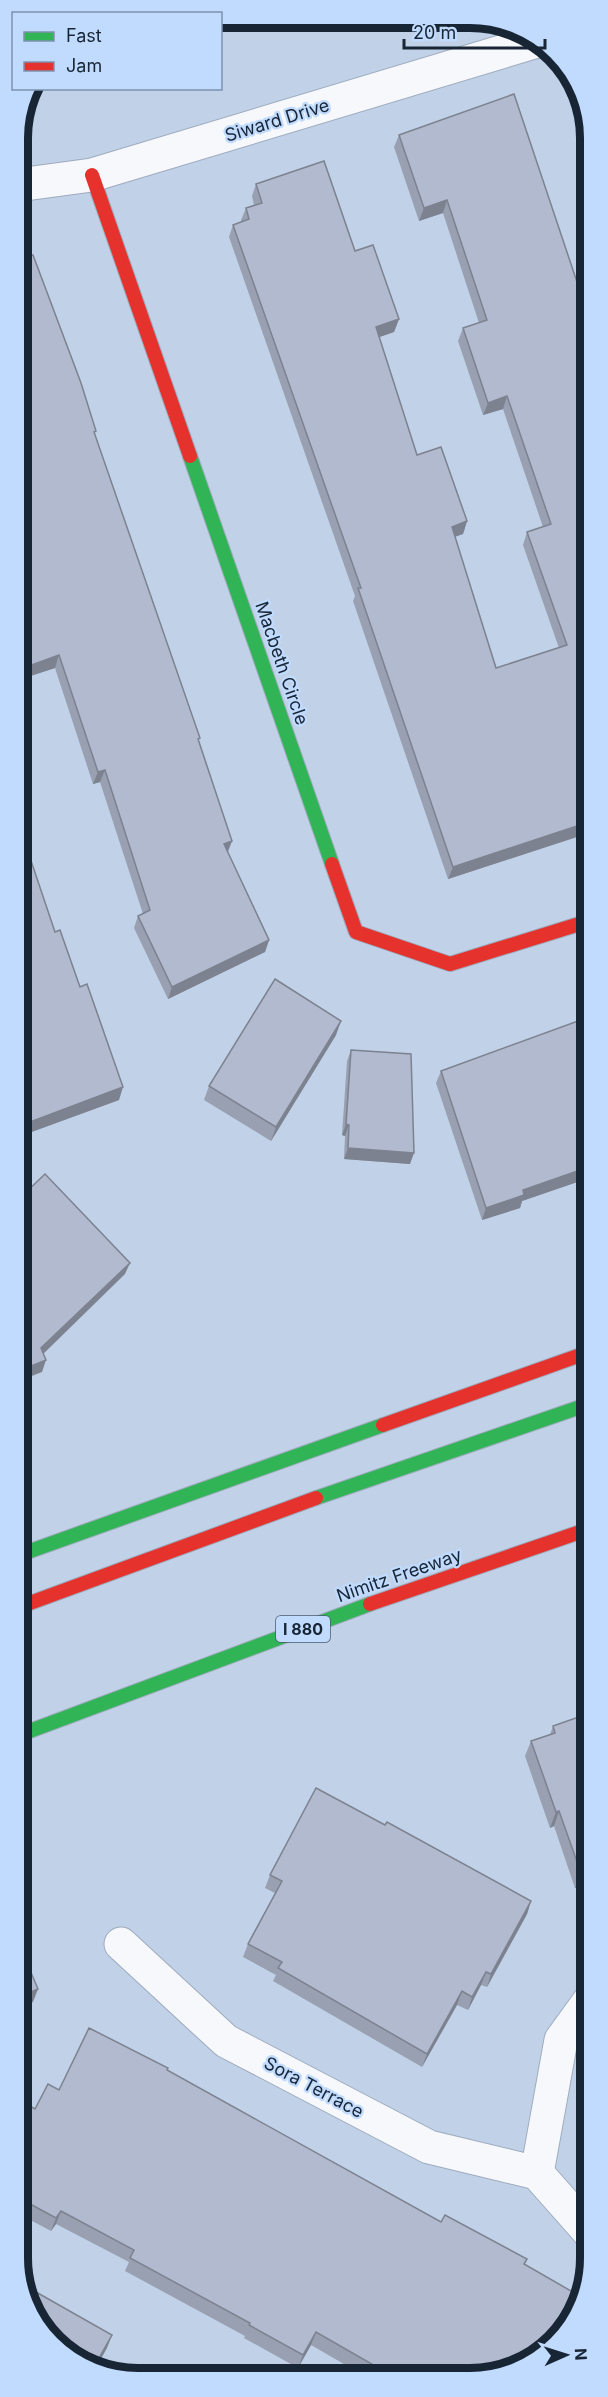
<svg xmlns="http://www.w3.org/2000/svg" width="608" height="2397" viewBox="0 0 608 2397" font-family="Inter,sans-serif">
	<rect width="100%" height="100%" fill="#c0d1e8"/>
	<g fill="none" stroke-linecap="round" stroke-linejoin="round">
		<g stroke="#9eabbd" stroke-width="35">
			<g id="street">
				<path d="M18,185L92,175L534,42"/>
				<path d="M121,1944L226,2041L429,2147L537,2173"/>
				<path d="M537,2173L561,2040L590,2000"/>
				<path d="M537,2173L590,2233"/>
			</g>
		</g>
		<g stroke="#9eabbd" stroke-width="16">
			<g id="fast">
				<path d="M190,456L332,864"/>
				<path d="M316,1498L589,1404"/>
				<path d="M19,1555L383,1425"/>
				<path d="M19,1735L370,1604"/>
			</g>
		</g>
		<g stroke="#9eabbd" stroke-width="16">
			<g id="jam">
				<path d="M92,175L190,456"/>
				<path d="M332,864L356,932L450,964L589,921"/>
				<path d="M383,1425L589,1352"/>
				<path d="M370,1604L589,1529"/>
				<path d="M19,1607L316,1498"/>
			</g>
		</g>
		<use href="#street" stroke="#f6f8fc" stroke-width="33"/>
		<use href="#fast" stroke="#30b455" stroke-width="14"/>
		<use href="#jam" stroke="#e5322d" stroke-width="14"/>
	</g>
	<g fill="#98a0b1">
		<path d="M514,94L589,833L448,879L353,601L355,596L229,237L233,225L242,222L241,220L246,208L254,205L252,196L256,184L355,251L399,319L394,332L379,337L417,455L467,521L463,534L455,537L496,668L559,648L523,545L527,532L543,527L503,409L483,415L458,341L463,328L479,323L443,213L419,221L394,147L399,135Z"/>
		<path d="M18,260L95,435L199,741L232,841L228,852L269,940L265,952L168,999L134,928L138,916L143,914L100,782L93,784L55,668L18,680Z"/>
		<path d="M19,825L55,932L119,1100L26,1134L19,1113Z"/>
		<path d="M589,1017V1178L522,1201L520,1208L482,1220L436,1083L441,1071Z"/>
		<path d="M336,1035L271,1141L204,1100L209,1086Z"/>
		<path d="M351,1050L410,1164L344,1159L345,1136L342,1135L347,1061Z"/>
		<path d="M590,1713V1883L575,1888L554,1826L550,1828L525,1756L531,1741L550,1735L553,1726Z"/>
		<path d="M385,1825L531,1901L527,1914L487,1987L481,1985L468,2010L457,2005L422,2067L273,1981L276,1975L243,1957L248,1944L275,1893L265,1888L270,1875Z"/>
		<path d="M167,2070L441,2222L525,2265L485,2378H368L311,2345L298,2368L244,2338L245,2336L125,2271L129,2262L56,2224L51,2231L19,2214V2127L35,2109L59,2090Z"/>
	</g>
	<g fill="#7c8290">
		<path d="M447,200L443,213L419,221L424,208Z"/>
		<path d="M399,319L394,332L371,340L376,327Z"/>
		<path d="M507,396L503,409L483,415L488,403Z"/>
		<path d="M467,521L463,534L447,539L452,527Z"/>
		<path d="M59,655L55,668L18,680V670Z"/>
		<path d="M105,770L100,782L93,784L98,772Z"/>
		<path d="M25,801L21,813L19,814V803Z"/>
		<path d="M589,822V833L448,879L453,867Z"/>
		<path d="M232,841L227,853L224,844Z"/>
		<path d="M269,940L265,952L168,999L172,987Z"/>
		<path d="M341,1021L336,1035L271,1141L276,1127Z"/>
		<path d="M123,1087L119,1100L26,1134L30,1122Z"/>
		<path d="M346,1124L349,1125L345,1136L342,1135Z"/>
		<path d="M348,1148L414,1153L410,1164L344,1159Z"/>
		<path d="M589,1167V1178L522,1201L520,1208L482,1220L486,1208L523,1190Z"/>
		<path d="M130,1263L125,1274L37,1360L41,1348Z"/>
		<path d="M46,1360L42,1372L19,1381V1371Z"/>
		<path d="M559,1811L554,1826L550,1828L556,1812Z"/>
		<path d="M590,1870V1883L575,1888L581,1873Z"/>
		<path d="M531,1901L527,1914L487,1987L491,1974Z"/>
		<path d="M486,1972L481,1985L468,2010L472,1997Z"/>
		<path d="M38,1989L33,2002L19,2008V1997Z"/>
		<path d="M462,1991L457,2005L422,2067L427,2054Z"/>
		<path d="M61,2211L56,2224L51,2231L56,2218Z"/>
		<path d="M316,2332L311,2345L298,2368L303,2355Z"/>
		<path d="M112,2335L107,2348L97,2366L95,2365Z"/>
	</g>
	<g fill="#b1bace" stroke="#7c8290" stroke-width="1.5">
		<path d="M514,94L578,285H580L589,312V822L453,867L358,588H361L233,225L249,219L246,208L262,203L256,184L324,161L355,251L373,245L399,319L376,327L417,455L441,447L467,521L452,527L496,668L567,645L527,532L551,524L507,396L488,403L463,328L487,320L447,200L424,208L399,135Z"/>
		<path d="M33,255L81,383L96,431L94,432L200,738L198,739L232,841L224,844L269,940L172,987L138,916L150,910L105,770L98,772L59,655L18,670V260Z"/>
		<path d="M18,781L25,801L19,803Z"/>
		<path d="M19,825L55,932L60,930L80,987L87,984L123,1087L30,1122L19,1088Z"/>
		<path d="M275,979L341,1021L276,1127L209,1086Z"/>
		<path d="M589,1017V1167L523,1190L524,1195L486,1208L441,1071Z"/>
		<path d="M351,1050L411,1054L414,1153L348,1148L349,1125L346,1124Z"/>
		<path d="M45,1174L130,1263L41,1348L46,1360L19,1371V1199Z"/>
		<path d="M590,1713V1870L581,1873L559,1811L556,1812L531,1741L555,1733L553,1726Z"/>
		<path d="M316,1788L385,1825L387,1822L531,1901L491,1974L486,1972L472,1997L462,1991L427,2054L278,1968L282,1962L248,1944L282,1881L270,1875Z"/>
		<path d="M19,1944L38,1989L19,1997Z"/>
		<path d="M89,2028L168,2068L167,2070L441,2222L445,2215L527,2259L524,2264L578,2295L560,2338L529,2363L485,2378H396L316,2332L303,2355L249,2325L250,2323L130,2258L134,2250L61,2211L56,2218L19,2198V2127L30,2106L35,2109L48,2084L59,2090Z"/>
		<path d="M36,2292L112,2335L95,2365L48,2338L31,2301Z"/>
	</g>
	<g text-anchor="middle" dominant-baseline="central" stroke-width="4.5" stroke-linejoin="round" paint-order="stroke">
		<rect fill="#c0dbfe" stroke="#4a5c71" stroke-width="1.5" x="276" y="1616" width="54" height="26" rx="4.5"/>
		<g font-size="16" font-weight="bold" fill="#182535">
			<text x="303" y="1629">I 880</text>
		</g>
		<g font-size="18" fill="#182535" stroke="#c0dbfe">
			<text transform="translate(277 120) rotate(-17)">Siward Drive</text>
			<text transform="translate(282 663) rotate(71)">Macbeth Circle</text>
			<text transform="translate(399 1575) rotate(-19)">Nimitz Freeway</text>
			<text transform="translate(314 2087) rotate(28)">Sora Terrace</text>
		</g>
	</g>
	<path d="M0 0H608V2397H0ZM138 28H470A110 110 0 0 1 580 138V2258A110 110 0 0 1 470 2368H138A110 110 0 0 1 28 2258V138A110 110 0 0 1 138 28Z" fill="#c0dbfe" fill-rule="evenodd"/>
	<path fill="none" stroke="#182535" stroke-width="8" d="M138 28H470A110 110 0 0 1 580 138V2258A110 110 0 0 1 470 2368H138A110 110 0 0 1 28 2258V138A110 110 0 0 1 138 28Z"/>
	<rect x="12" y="12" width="210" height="78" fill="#c0dbfe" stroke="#7d92ae" stroke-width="1.5"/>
	<rect x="24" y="32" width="30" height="9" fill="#30b455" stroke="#7d92ae" stroke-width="1.5"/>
	<text x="66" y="42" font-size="18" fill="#182535">Fast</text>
	<rect x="24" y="62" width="30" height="9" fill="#e5322d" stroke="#7d92ae" stroke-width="1.5"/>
	<text x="66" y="72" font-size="18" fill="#182535">Jam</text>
	<g transform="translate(566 2355) rotate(87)" stroke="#c0dbfe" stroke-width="4.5" paint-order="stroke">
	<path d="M0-4.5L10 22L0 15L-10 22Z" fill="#182535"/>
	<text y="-9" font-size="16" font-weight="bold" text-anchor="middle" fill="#182535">N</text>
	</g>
	<path d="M404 39v9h141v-9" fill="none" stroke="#182535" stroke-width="3"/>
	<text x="413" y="39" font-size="18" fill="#182535" stroke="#c0dbfe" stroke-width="4.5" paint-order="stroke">20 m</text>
</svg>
